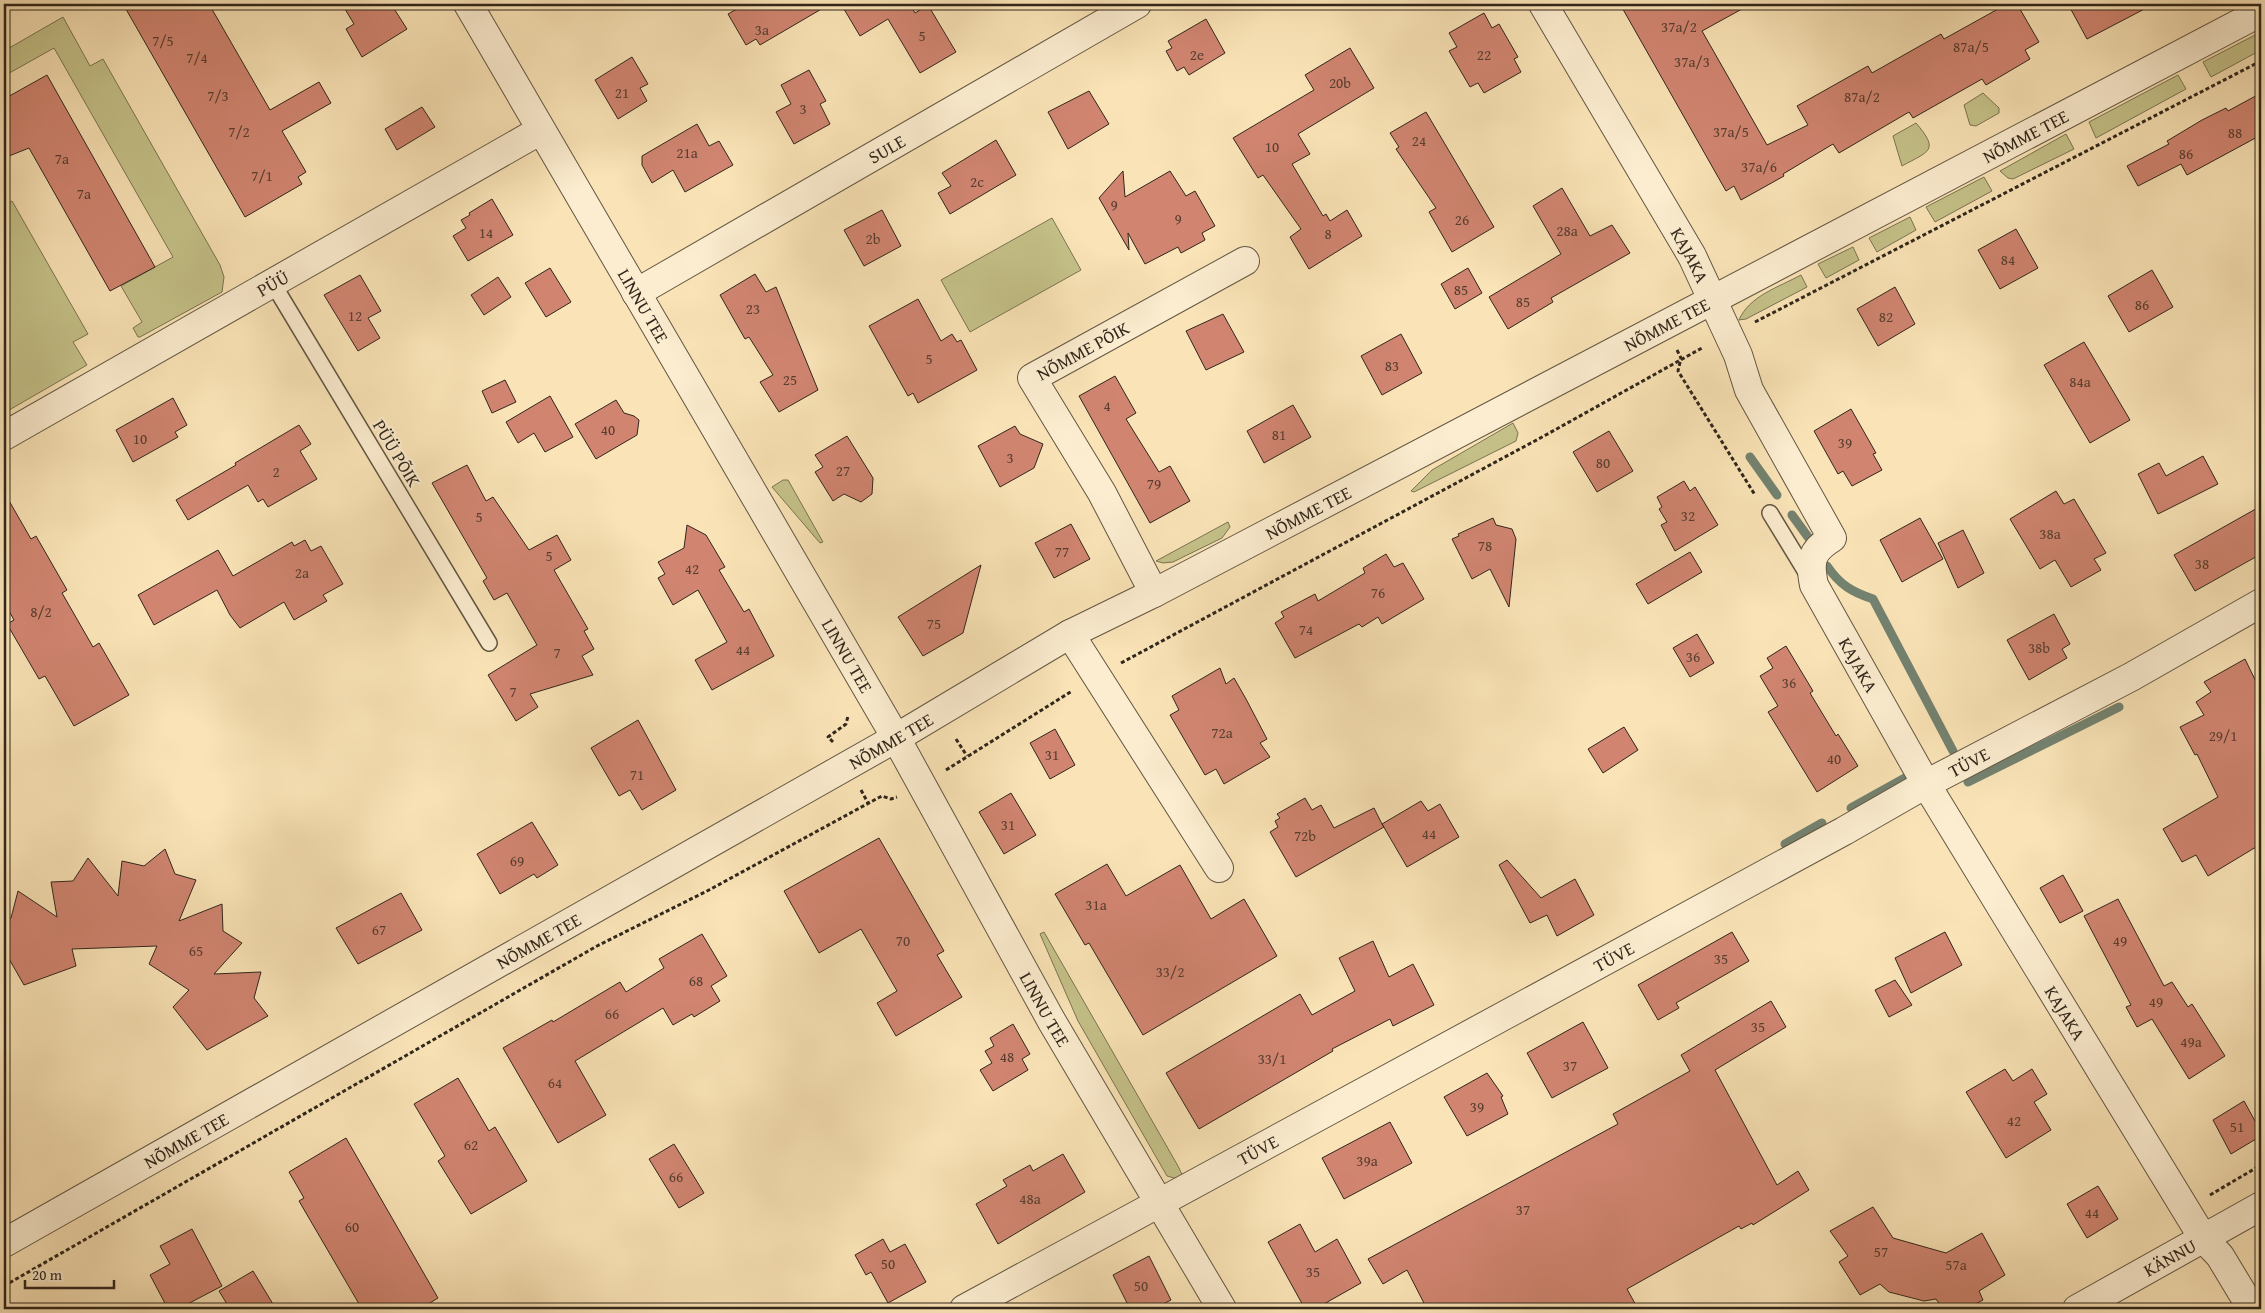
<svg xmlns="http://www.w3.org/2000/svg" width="2265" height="1313" viewBox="0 0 2265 1313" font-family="'Gentium Book Plus',serif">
	<rect width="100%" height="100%" fill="#fae4b7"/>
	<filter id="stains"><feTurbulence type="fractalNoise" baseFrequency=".004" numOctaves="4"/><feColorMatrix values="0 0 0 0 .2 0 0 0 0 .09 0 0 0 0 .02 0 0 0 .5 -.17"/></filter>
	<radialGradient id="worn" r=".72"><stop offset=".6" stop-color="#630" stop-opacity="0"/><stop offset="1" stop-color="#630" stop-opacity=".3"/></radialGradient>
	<g fill="#c5c289" stroke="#7a7452">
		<path d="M63,17L90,66L103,59L220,265L224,277L222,292L140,337H138L133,328L142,322L121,286L173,257L54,48L4,76V51Z"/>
		<path d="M2257,34L2261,43V50L2211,77L2203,62Z"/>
		<path d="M2178,75L2186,89L2096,138L2089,122Z"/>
		<path d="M1983,93L1999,108V113L1976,126L1970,125L1964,105Z"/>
		<path d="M1916,123C1940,151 1929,151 1902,166L1893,136Z"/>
		<path d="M2066,134L2074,149L2013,179L2008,178L2000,171Z"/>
		<path d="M1984,177L1992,191L1935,222L1926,207Z"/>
		<path d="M12,201L88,334L73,342L87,365L4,413V206Z"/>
		<path d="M1910,217L1916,230L1877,252L1869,238Z"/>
		<path d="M1052,218L1081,270L970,332L941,280Z"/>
		<path d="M1853,247L1859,260L1826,278L1818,264Z"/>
		<path d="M1801,275L1807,287L1746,319L1739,320C1749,296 1779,287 1801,275Z"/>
		<path d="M1513,423L1518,433L1516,441L1414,492L1411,491L1432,470Z"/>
		<path d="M783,480H788L823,542L820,543L772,487Z"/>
		<path d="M1228,522L1230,527L1222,538L1173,562L1163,563L1156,561Z"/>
		<path d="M1044,932L1178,1166L1185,1181L1167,1176L1078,1021L1040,934Z"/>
	</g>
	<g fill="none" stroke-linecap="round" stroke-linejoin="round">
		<g stroke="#738270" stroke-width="9">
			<path d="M1750,457L1777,495"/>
			<path d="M1792,515L1808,537"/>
			<path d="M1827,566C1840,585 1852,592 1873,599L1953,751"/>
			<path d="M1968,782L2119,707"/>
			<path d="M1851,808L1905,778"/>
			<path d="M1785,844L1822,823"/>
		</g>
	</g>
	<g fill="#d18571" stroke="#30261b">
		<path d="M123,4H209L270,110L319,82L331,103L282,131L306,172L298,177L302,184L245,217Z"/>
		<path d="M342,4H391L407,29L362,57L346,29L354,24Z"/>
		<path d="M746,4H830L760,45L756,39L746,45L728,14Z"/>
		<path d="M841,4H915L911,6L915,13L928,5L956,52L920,73L888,19L860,36Z"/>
		<path d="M1620,4H1751L1702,31L1767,145L1808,125L1797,106L1868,66L1872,73L1941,34L1944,39L2007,4H2017L2039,42L2025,50L2030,59L1986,85L1982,79L1913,118L1909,112L1839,153L1833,144L1783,174L1784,176L1741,200L1734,186L1726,191Z"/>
		<path d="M2068,4H2154L2087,39Z"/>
		<path d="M1484,13L1492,28L1499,24L1518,57L1514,59L1521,72L1484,93L1478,83L1470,87L1449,51L1457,47L1449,33Z"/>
		<path d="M1206,19L1225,53L1189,75L1184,67L1177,71L1166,51L1172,48L1168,41Z"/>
		<path d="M1350,48L1374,88L1298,134L1310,154L1292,164L1323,216L1326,214L1330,221L1347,210L1362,236L1309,269L1290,237L1301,229L1263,175L1258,178L1233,138L1314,90L1305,75Z"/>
		<path d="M632,57L648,84L640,88L647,101L618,119L595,80Z"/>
		<path d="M809,70L826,101L820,104L830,124L794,144L776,112L791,104L781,85Z"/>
		<path d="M47,75L155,267L110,291L29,148L4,158V99Z"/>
		<path d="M1089,91L1109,124L1068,149L1048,112Z"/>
		<path d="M2261,93V135L2187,175L2181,164L2138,186L2127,166L2169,144L2167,141L2202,120L2226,108L2228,111Z"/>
		<path d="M422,107L435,127L397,150L385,129Z"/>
		<path d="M1426,112L1494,227L1452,252L1429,212L1436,208L1396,149L1399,147L1390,133Z"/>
		<path d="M697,124L709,146L719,141L733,165L685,192L673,170L652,183L642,165V156Z"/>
		<path d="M996,140L1016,175L950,214L938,193L951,186L942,173Z"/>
		<path d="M1123,171L1125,197L1170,171L1186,196L1195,191L1215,226L1202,233L1205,240L1181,253L1178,247L1145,264L1128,233L1129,250L1099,198Z"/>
		<path d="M1562,188L1590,236L1612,225L1630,253L1551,298L1553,302L1508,329L1489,297L1561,254L1533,206Z"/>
		<path d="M492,199L513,235L468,261L453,236L466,228L461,220L470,215L469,213Z"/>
		<path d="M882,210L901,246L864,266L844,230Z"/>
		<path d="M2016,229L2038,268L2000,289L1978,250Z"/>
		<path d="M550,268L571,302L546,317L525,283Z"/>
		<path d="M1468,268L1482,293L1455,309L1441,284Z"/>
		<path d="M2152,270L2173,307L2129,332L2108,296Z"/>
		<path d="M755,274L766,292L776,287L818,390L779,412L760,382L773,375L749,337L745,339L720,295Z"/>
		<path d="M360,275L381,311L368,318L380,338L358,351L324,295Z"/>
		<path d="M498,277L511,297L484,315L471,295Z"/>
		<path d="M1895,287L1915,324L1878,346L1857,309Z"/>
		<path d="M918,299L941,341L952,334L957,342L961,340L977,370L918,403L913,393L908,396L869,326Z"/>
		<path d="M1223,314L1244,352L1206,370L1186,331Z"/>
		<path d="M1401,334L1422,373L1382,395L1361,356Z"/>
		<path d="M2084,342L2130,420L2090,443L2044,365Z"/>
		<path d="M1115,376L1136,413L1126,419L1159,472L1170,466L1190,501L1150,523L1079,396Z"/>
		<path d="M505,380L516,402L492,413L482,391Z"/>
		<path d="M550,396L573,437L545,452L534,433L518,443L506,422Z"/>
		<path d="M173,398L187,425L175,432L178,437L133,462L116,430Z"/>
		<path d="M616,400L624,413L634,416L639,420L637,435L596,459L575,424Z"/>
		<path d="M1293,405L1311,437L1264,463L1247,431Z"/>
		<path d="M1851,409L1876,453L1873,454L1882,470L1852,486L1843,471L1838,474L1814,431Z"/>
		<path d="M299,425L311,444L300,451L317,479L268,507L263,499L258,502L248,485L188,520L176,500L236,465L235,463Z"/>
		<path d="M1015,426L1020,434L1043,444L1034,468L1000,487L978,446Z"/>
		<path d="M1609,431L1633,471L1597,492L1573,452Z"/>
		<path d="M847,436L873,478L872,494L861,502L844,494L833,501L815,472L823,467L815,455Z"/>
		<path d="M2203,456L2218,484L2158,514L2138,474L2159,463L2166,476Z"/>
		<path d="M467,465L486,501L493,497L529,550L557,535L571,560L554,570L588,629L584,631L594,649L582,656L593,675L530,694L538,707L516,721L488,675L537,645L507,593L494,600L483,581L487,578L432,483Z"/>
		<path d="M1684,481L1690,491L1695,487L1718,525L1675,551L1661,525L1667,522L1659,509L1662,507L1657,497Z"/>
		<path d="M2056,491L2064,504L2074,499L2106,553L2094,559L2101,570L2071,587L2055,560L2040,569L2010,519Z"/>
		<path d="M4,492L31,539L36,536L67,590L62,593L93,647L99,643L129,695L74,726L45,676L39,679L7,624L14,620L4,602Z"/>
		<path d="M2261,506V554L2195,591L2174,555Z"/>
		<path d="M1493,518L1496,525L1512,529L1516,539L1509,607L1490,569L1472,579L1452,539L1459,536L1458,534Z"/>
		<path d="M1920,518L1943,559L1902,582L1880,540Z"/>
		<path d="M1071,524L1090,559L1054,578L1035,543Z"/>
		<path d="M687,525L706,535L725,567L719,570L744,612L749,609L774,656L712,690L695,660L727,642L698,590L673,605L658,578L665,574L658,562L684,548Z"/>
		<path d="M1963,530L1984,573L1958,588L1938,543Z"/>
		<path d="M305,540L311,551L321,546L343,584L323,595L327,601L294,620L284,602L240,628L230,615L217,590L154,625L138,595L218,550L233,576L292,542L294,546Z"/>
		<path d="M1690,552L1702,572L1648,604L1636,584Z"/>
		<path d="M1386,554L1394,567L1403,563L1424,599L1382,624L1378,617L1362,627L1359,624L1295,658L1275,623L1284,617L1281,612L1315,594L1318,601L1365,573L1363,568Z"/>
		<path d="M981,565L963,633L923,656L898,617Z"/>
		<path d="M2054,614L2070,644L2062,649L2067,658L2029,680L2007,640Z"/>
		<path d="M1697,634L1714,663L1690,677L1673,648Z"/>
		<path d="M1786,646L1813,691L1810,693L1836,736L1838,734L1858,766L1817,792L1768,712L1778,706L1760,676L1773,668L1767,658Z"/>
		<path d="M2245,659L2261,692V844L2208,876L2196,855L2182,862L2163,829L2218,797L2197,754L2195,755L2180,727L2204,715L2196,702L2211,692L2204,682Z"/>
		<path d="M1220,668L1226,684L1234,678L1246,699L1267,739L1260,743L1270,757L1224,784L1216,769L1205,775L1170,715L1179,710L1172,696Z"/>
		<path d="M638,720L676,790L642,810L630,790L619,796L591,748Z"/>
		<path d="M1624,727L1638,750L1603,773L1588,749Z"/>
		<path d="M1055,729L1075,765L1050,779L1030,743Z"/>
		<path d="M1011,793L1036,835L1004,854L979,812Z"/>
		<path d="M1305,798L1312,810L1321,805L1334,828L1374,808L1382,824L1421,801L1428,811L1440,804L1459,837L1407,867L1382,824L1384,827L1296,877L1270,832L1278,827L1275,821L1280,818L1277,814Z"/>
		<path d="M532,822L558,865L537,878L534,874L500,894L477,854Z"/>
		<path d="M879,838L944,951L937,955L962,997L896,1036L877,1003L897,991L861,929L819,953L784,891Z"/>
		<path d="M165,849L175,874L196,880L179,921L222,904L223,931L242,943L214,974L261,972L254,998L268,1016L207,1050L173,1007L189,990L149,964L157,946L72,949L76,966L24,985L4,950V920L11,918L18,891L57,917L51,882L73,881L88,858L118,896L122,861L144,866Z"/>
		<path d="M1507,860L1541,898L1575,879L1594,915L1557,936L1547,915L1530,923L1499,865Z"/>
		<path d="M1107,864L1126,896L1180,865L1211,919L1244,899L1277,956L1143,1035L1089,943L1085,945L1055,894Z"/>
		<path d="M2063,875L2083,911L2060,923L2040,888Z"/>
		<path d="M401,893L422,930L358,964L336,928Z"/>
		<path d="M2118,899L2164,986L2172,982L2188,1007L2192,1004L2225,1056L2189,1079L2152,1019L2137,1027L2126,1007L2131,1005L2084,916Z"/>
		<path d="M1732,932L1749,961L1676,1003L1679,1008L1658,1020L1638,985Z"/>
		<path d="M1945,932L1962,965L1911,993L1895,958Z"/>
		<path d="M702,934L727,976L711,986L720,1001L694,1017L692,1014L673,1025L663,1008L575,1061L606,1115L558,1143L503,1048L552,1020L553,1022L620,982L626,992L664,968L659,959Z"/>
		<path d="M1373,941L1389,977L1413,964L1434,1005L1393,1026L1390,1019L1332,1049L1333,1051L1199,1129L1166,1073L1300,994L1312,1015L1355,991L1339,958Z"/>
		<path d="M1895,980L1912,1005L1889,1017L1875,990Z"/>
		<path d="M1771,1001L1786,1027L1715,1070L1777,1185L1798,1171L1809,1190L1753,1225L1752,1223L1741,1229L1739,1226L1627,1289L1638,1309H1427L1407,1270L1383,1284L1368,1259L1618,1124L1613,1114L1690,1071L1681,1055Z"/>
		<path d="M1583,1022L1608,1068L1552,1098L1527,1053Z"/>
		<path d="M1013,1024L1030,1054L1022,1059L1028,1070L993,1091L980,1070L992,1063L985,1051L994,1046L990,1038Z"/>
		<path d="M2005,1069L2013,1081L2032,1069L2047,1094L2034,1102L2051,1130L2006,1158L1966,1092Z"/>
		<path d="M1487,1073L1503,1096L1501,1097L1508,1114L1467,1136L1444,1097Z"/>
		<path d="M458,1078L489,1131L495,1127L527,1181L471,1214L438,1161L445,1156L414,1104Z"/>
		<path d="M2244,1101L2261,1132V1136L2231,1154L2213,1120Z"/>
		<path d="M1390,1122L1412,1163L1344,1199L1322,1158Z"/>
		<path d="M346,1138L438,1298L420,1309H362L299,1201L304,1198L289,1172Z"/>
		<path d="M674,1144L704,1193L679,1208L649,1159Z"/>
		<path d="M1063,1154L1085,1192L998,1244L976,1204L1007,1186L1003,1180L1030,1165L1033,1171Z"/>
		<path d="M2098,1186L2118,1219L2087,1238L2067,1204Z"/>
		<path d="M1873,1207L1893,1238L1946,1253L1982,1233L2005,1275L1979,1291L1983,1300L1966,1309H1943L1936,1299L1924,1301L1889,1292L1880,1284L1860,1295L1839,1262L1848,1256L1830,1231Z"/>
		<path d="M1300,1224L1315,1252L1337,1239L1361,1283L1315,1309H1305L1268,1242Z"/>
		<path d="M192,1229L222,1286L178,1309H168L150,1275L170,1264L160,1246Z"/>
		<path d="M883,1239L890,1252L905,1244L926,1282L888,1303L871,1272L866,1275L855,1255Z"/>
		<path d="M1149,1256L1171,1300L1153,1309H1130L1113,1275Z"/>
		<path d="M253,1271L276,1309H230L219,1291Z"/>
	</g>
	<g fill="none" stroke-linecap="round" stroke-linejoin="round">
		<g stroke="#625642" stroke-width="18">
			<g id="service">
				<path d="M272,282L489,643"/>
				<path d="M1770,513L1809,577"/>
			</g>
		</g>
		<g stroke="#625642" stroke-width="30">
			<g id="minor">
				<path id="s1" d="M1543,4L1692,256L1738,355L1749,390L1832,538C1811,551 1809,561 1814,585L1926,784L2203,1238L2220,1256L2252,1309"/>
				<path id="s2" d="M636,293L1137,4"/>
				<path id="s3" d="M4,436L541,130"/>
				<path id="s4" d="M1154,593L1102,493L1032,378L1245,261"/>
				<path d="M1070,634L1219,868"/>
				<path id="s5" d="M964,1309L1844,831L1926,784L2131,677L2261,603"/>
				<path id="s6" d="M2077,1309L2261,1206"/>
			</g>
		</g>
		<g stroke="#625642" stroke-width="30">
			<g id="tertiary">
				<path id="s7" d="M468,4L896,738L1051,1020L1222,1309"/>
				<path id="s8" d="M4,1243L896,738L1070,634L1154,593L2261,12"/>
			</g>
		</g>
		<g stroke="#30261b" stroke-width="3" stroke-dasharray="4 2.5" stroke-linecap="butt">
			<path d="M1755,322L2261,61"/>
			<path d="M1677,350L1681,358L1678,371L1755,495"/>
			<path d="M1121,663L1544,436L1702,348"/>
			<path d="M956,739L967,756"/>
			<path d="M833,742L828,737L846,724L848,716"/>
			<path d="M946,770L1072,691"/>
			<path d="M861,790L868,803"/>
			<path d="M2210,1195L2261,1165"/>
			<path d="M4,1286L597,946L709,890L878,798L882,796L891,799L897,797"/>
		</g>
		<use href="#service" stroke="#fcedd0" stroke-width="15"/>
		<use href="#minor" stroke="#fcedd0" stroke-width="28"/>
		<use href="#tertiary" stroke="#fcedd0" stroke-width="28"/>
	</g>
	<g text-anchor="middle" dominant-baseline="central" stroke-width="4.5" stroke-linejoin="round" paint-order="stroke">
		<g font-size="15" fill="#583e30">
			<text x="1679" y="26">37a/2</text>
			<text x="762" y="29">3a</text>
			<text x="922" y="35">5</text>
			<text x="163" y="40">7/5</text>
			<text x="1971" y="46">87a/5</text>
			<text x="1197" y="54">2e</text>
			<text x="1484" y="54">22</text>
			<text x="197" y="57">7/4</text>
			<text x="1692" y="61">37a/3</text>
			<text x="1340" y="82">20b</text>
			<text x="622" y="92">21</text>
			<text x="218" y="95">7/3</text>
			<text x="1862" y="96">87a/2</text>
			<text x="803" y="108">3</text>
			<text x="239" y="131">7/2</text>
			<text x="1731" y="131">37a/5</text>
			<text x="2235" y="132">88</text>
			<text x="1419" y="140">24</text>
			<text x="1272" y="146">10</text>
			<text x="687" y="152">21a</text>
			<text x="2186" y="153">86</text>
			<text x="62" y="158">7a</text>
			<text x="1759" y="166">37a/6</text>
			<text x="262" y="175">7/1</text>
			<text x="977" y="181">2c</text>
			<text x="84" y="193">7a</text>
			<text x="1114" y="204">9</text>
			<text x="1178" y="218">9</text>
			<text x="1462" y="219">26</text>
			<text x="1567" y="230">28a</text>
			<text x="486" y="232">14</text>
			<text x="1328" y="233">8</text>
			<text x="873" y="238">2b</text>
			<text x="2008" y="259">84</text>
			<text x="1461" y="289">85</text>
			<text x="1523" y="301">85</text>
			<text x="2142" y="304">86</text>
			<text x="753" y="308">23</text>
			<text x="355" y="315">12</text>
			<text x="1886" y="316">82</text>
			<text x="929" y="358">5</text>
			<text x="1392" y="365">83</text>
			<text x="790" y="379">25</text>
			<text x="2080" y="381">84a</text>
			<text x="1107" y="405">4</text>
			<text x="608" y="429">40</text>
			<text x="1279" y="434">81</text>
			<text x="140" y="438">10</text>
			<text x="1845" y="442">39</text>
			<text x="1010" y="457">3</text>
			<text x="1603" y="462">80</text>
			<text x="843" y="470">27</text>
			<text x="276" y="471">2</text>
			<text x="1154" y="483">79</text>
			<text x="1688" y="515">32</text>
			<text x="479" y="516">5</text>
			<text x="2050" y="533">38a</text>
			<text x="1485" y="545">78</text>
			<text x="1062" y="551">77</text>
			<text x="549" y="555">5</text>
			<text x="2202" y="563">38</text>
			<text x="692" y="568">42</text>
			<text x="302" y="572">2a</text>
			<text x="1378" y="592">76</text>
			<text x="41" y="611">8/2</text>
			<text x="934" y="623">75</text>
			<text x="1306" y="629">74</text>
			<text x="2039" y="647">38b</text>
			<text x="743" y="649">44</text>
			<text x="557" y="652">7</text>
			<text x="1693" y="656">36</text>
			<text x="1789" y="682">36</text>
			<text x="513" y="691">7</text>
			<text x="1222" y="732">72a</text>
			<text x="2223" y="735">29/1</text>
			<text x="1052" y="754">31</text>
			<text x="1834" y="758">40</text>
			<text x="637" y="774">71</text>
			<text x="1008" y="824">31</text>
			<text x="1429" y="833">44</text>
			<text x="1305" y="835">72b</text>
			<text x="517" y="860">69</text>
			<text x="1096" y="904">31a</text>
			<text x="379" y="929">67</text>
			<text x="903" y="940">70</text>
			<text x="2120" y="940">49</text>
			<text x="196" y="950">65</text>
			<text x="1721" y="958">35</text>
			<text x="1170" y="971">33/2</text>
			<text x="696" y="980">68</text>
			<text x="2156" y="1001">49</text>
			<text x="612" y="1013">66</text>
			<text x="1758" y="1026">35</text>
			<text x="2191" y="1041">49a</text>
			<text x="1007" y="1056">48</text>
			<text x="1272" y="1058">33/1</text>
			<text x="1570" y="1065">37</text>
			<text x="555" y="1082">64</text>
			<text x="1477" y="1106">39</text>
			<text x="2014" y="1120">42</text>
			<text x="2237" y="1126">51</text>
			<text x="471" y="1144">62</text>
			<text x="1367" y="1160">39a</text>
			<text x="676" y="1176">66</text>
			<text x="1030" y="1198">48a</text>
			<text x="1523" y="1209">37</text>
			<text x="2092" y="1212">44</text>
			<text x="352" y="1226">60</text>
			<text x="1881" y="1251">57</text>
			<text x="888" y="1263">50</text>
			<text x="1956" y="1264">57a</text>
			<text x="1313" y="1271">35</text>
			<text x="1141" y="1285">50</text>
		</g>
		<g font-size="18" fill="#30261b" stroke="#fcedd0">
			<text stroke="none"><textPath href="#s8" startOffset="2305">NÕMME TEE</textPath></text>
			<text stroke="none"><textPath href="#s2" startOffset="289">SULE</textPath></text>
			<text stroke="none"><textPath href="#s1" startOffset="291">KAJAKA</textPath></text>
			<text stroke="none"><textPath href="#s3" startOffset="309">PÜÜ</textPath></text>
			<text stroke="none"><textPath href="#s7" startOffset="349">LINNU TEE</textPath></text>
			<text stroke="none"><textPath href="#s8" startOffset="1900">NÕMME TEE</textPath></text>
			<text stroke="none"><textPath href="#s4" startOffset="305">NÕMME PÕIK</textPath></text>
			<text transform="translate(397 453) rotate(59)">PÜÜ PÕIK</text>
			<text stroke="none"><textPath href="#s8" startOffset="1495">NÕMME TEE</textPath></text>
			<text stroke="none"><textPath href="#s7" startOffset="754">LINNU TEE</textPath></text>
			<text stroke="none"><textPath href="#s1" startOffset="755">KAJAKA</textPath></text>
			<text stroke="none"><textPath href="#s8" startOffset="1019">NÕMME TEE</textPath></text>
			<text stroke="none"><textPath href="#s5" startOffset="1144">TÜVE</textPath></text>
			<text stroke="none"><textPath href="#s8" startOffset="614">NÕMME TEE</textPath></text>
			<text stroke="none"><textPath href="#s5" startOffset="739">TÜVE</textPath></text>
			<text stroke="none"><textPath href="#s7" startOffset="1159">LINNU TEE</textPath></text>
			<text stroke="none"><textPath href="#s1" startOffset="1160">KAJAKA</textPath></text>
			<text stroke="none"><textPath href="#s8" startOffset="209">NÕMME TEE</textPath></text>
			<text stroke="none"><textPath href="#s5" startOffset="334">TÜVE</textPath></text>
			<text stroke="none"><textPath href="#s6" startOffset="106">KÄNNU</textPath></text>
		</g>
	</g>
	<rect width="2265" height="1313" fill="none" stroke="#fae4b7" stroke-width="20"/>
	<rect x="5" y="5" width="2255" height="1303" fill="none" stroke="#30261b" stroke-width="2.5"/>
	<rect x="10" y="10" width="2245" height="1293" fill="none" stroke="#30261b"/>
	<path d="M25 1280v8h89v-8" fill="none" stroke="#30261b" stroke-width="2.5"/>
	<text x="32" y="1280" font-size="15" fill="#30261b" stroke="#fcedd0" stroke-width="4" paint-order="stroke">20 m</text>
	<rect width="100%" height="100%" filter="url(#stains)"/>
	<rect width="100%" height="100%" fill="url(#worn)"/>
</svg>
